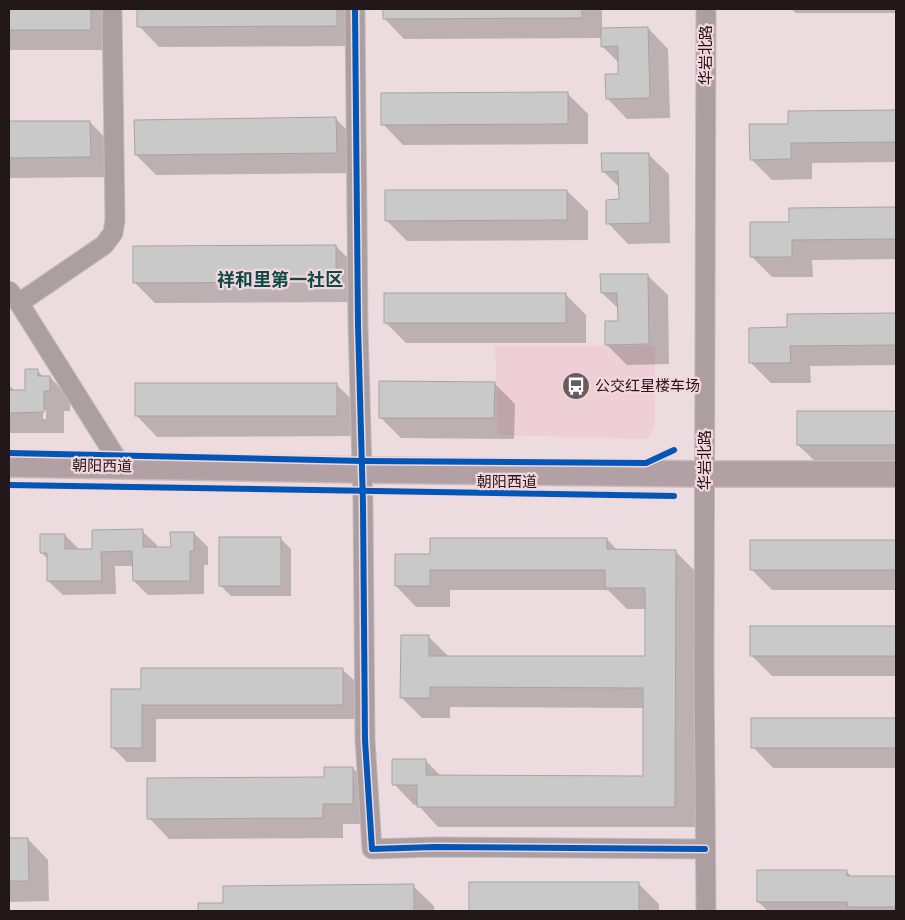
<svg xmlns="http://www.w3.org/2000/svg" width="905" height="920" viewBox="0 0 905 920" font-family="'Fira Sans','Noto Sans SC',sans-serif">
	<rect width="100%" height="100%" fill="#eddcdf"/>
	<path fill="#edcfd5" d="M495,346H655V426L647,439L498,435Z"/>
	<g fill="#0003" fill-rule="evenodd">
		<path d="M9,9H105L111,50H9Z"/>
		<path d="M139,9H351L357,46L159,47L139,26Z"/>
		<path d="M384,9H600L602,11V29L648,28L668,49L670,118L627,119L607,98L619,76V63L602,46V38L404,39L384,18Z"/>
		<path d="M791,9H896V13H796Z"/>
		<path d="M567,93L588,114V144L403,145L383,124Z"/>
		<path d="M896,111V162L812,163V179L772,180L751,159L789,125V112Z"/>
		<path d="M336,119L356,139L357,173L156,175L136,155Z"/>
		<path d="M9,122H90L110,143L111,177L9,178Z"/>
		<path d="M648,154L669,174L670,243L628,244L608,223L620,201V188L603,171Z"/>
		<path d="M567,191L588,211V240L407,241L386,220Z"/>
		<path d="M896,208V259L812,260L813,277H772L752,257L790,223V209Z"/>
		<path d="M336,246L356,267V302L155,303L134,282Z"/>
		<path d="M647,275L668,295L669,364L627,365L606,344L619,322V309L602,293Z"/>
		<path d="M566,295L586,315V343H406L385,322Z"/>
		<path d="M896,314V365L810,366L811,383H771L750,362L788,329V315Z"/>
		<path d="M37,370L44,378L50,377L70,398V411H64V433H9V385L15,391H26ZM43,410H46V419H43Z"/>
		<path d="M494,383L515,404L514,439L401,438L380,417Z"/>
		<path d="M336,384L357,405V436L157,437L137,416Z"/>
		<path d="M798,412H896V465H819L798,445Z"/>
		<path d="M142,531L157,545V549L172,548L194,533L208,547V565H204V594L148,595L134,581V566H115L116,594L63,595L48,581V559L41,552L65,535L79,549L93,550Z"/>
		<path d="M280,538L291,549V596H231L220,585Z"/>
		<path d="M607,539L618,551H675L696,572L695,827H438L418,805H414L394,784L425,760L442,777H644V708L450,707V718H422L402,698L428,636L449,657H646V609H627L608,590H450V607H416L396,586L431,555Z"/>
		<path d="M751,541H896V590H772L751,569Z"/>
		<path d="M751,627H896V676H772L751,655Z"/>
		<path d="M342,669L357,683V719H156V762H127L112,747L143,690Z"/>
		<path d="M753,719H896V768H773L753,747Z"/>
		<path d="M353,768L373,789L374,824H343V838L169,839L149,818L326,779Z"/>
		<path d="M28,839L48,860L49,901L9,902V840Z"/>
		<path d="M847,872L852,877H896V911H768L758,902Z"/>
		<path d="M638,883L659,904V911H470Z"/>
		<path d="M413,886L434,906V911H199V905H225Z"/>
	</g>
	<g fill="#cac9ca" stroke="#a5a4a5">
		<rect x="9" y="9" width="82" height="21"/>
		<path d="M137,9H337V26L137,27Z"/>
		<path d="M383,9H582V18L383,19Z"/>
		<path d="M648,27L650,98L606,99L605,74H618V46L601,47V28Z"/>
		<path d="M568,92V124L381,125V93Z"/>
		<path d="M896,110V142L791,143V159L750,160L749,124H788V111Z"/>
		<path d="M336,117L337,153L135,155L134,120Z"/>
		<path d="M9,121H90L91,157L9,158Z"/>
		<path d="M601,153H649L650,223L606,224V200L619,199L618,171L602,172Z"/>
		<path d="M385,190H567V220L385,221Z"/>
		<path d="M896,207V239L792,240V257H750V222H789V208Z"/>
		<path d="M336,245V282L133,283V246Z"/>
		<path d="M600,274H648L649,344L605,345V321H618L617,293H601Z"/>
		<rect x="384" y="293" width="182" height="30"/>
		<path d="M896,313V345L790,346L791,363H749V328L787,327V314Z"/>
		<path d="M25,369H38V376H50V391H44V412L9,413V390H25Z"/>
		<path d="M379,381L495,382L494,418H379Z"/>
		<rect x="135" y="383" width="202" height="33"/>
		<rect x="797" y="411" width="99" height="34"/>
		<path d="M143,529V547H171L170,532H194V551H190V581H133L132,551L101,552L102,581H47V553H40V534H65V549H92V530Z"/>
		<rect x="219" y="537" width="62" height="49"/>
		<path d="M430,538H607V549L676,550L675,807H417V785H392V759H426V775L643,776V688L430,687V698H400L401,635H429V656H645V588H605V570H430V586H395V554H430Z"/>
		<rect x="750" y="540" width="146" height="30"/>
		<rect x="750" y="626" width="146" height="30"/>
		<path d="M141,668H343V705H142V748H111V689H141Z"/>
		<rect x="751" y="718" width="145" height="30"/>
		<path d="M324,767H353V804H323V818L147,819V778L324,777Z"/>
		<path d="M9,838H28L29,881H9Z"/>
		<path d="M757,870H847V876H896V907H848L847,902H757Z"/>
		<rect x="469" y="882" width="170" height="29"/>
		<path d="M414,884V911H198V903H223V886Z"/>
	</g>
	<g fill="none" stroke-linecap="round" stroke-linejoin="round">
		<g stroke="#c7babc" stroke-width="21">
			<g id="minor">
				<path d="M355,9L358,325L363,504L365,740L372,849L434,847L705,849"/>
				<path d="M9,291L19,303L122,467"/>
				<path d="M19,303L104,245L113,233L115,220L112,9"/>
				<path d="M706,911L704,663L706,9"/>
			</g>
		</g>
		<g stroke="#c7babc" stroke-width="28">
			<path id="major" d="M9,464L362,470L704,474H896"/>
		</g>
		<use href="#minor" stroke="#ac9fa2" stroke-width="19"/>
		<use href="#major" stroke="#b1a0a4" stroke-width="25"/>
		<g stroke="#f4d5db" stroke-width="9">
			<g id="cycleway">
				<path d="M355,9L358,325L363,504L365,740L372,849L434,847L705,849"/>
				<path d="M9,453L362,461L646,463L674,450"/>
				<path d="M9,485L674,496"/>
			</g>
		</g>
		<use href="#cycleway" stroke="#0057b8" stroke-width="6"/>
	</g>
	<defs>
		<g id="bus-disc" transform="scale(1.4375)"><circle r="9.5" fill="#695c5e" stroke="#f4d5db"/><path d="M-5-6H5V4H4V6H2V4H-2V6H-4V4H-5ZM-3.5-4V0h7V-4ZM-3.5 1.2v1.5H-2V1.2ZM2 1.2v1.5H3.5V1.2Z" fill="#fff"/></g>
	</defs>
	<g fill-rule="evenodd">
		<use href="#bus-disc" x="576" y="386"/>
	</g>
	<g text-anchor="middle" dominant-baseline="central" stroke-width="4.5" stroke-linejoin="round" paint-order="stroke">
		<g font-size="15" fill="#221719" stroke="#f4d5db">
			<text transform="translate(706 55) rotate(-90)">华岩北路</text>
			<text transform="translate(705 460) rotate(-90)">华岩北路</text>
			<text transform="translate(102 466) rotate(1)">朝阳西道</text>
			<text x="507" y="482">朝阳西道</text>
		</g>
		<g font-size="15" fill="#221719" stroke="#f4d5db" text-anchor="start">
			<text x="595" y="386">公交红星楼车场</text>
		</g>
		<g font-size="18" font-weight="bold" fill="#0b4a47" stroke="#f4d5db">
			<text x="280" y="280">祥和里第一社区</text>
		</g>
	</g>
	<rect width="905" height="920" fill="none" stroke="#221719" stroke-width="20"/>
</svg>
